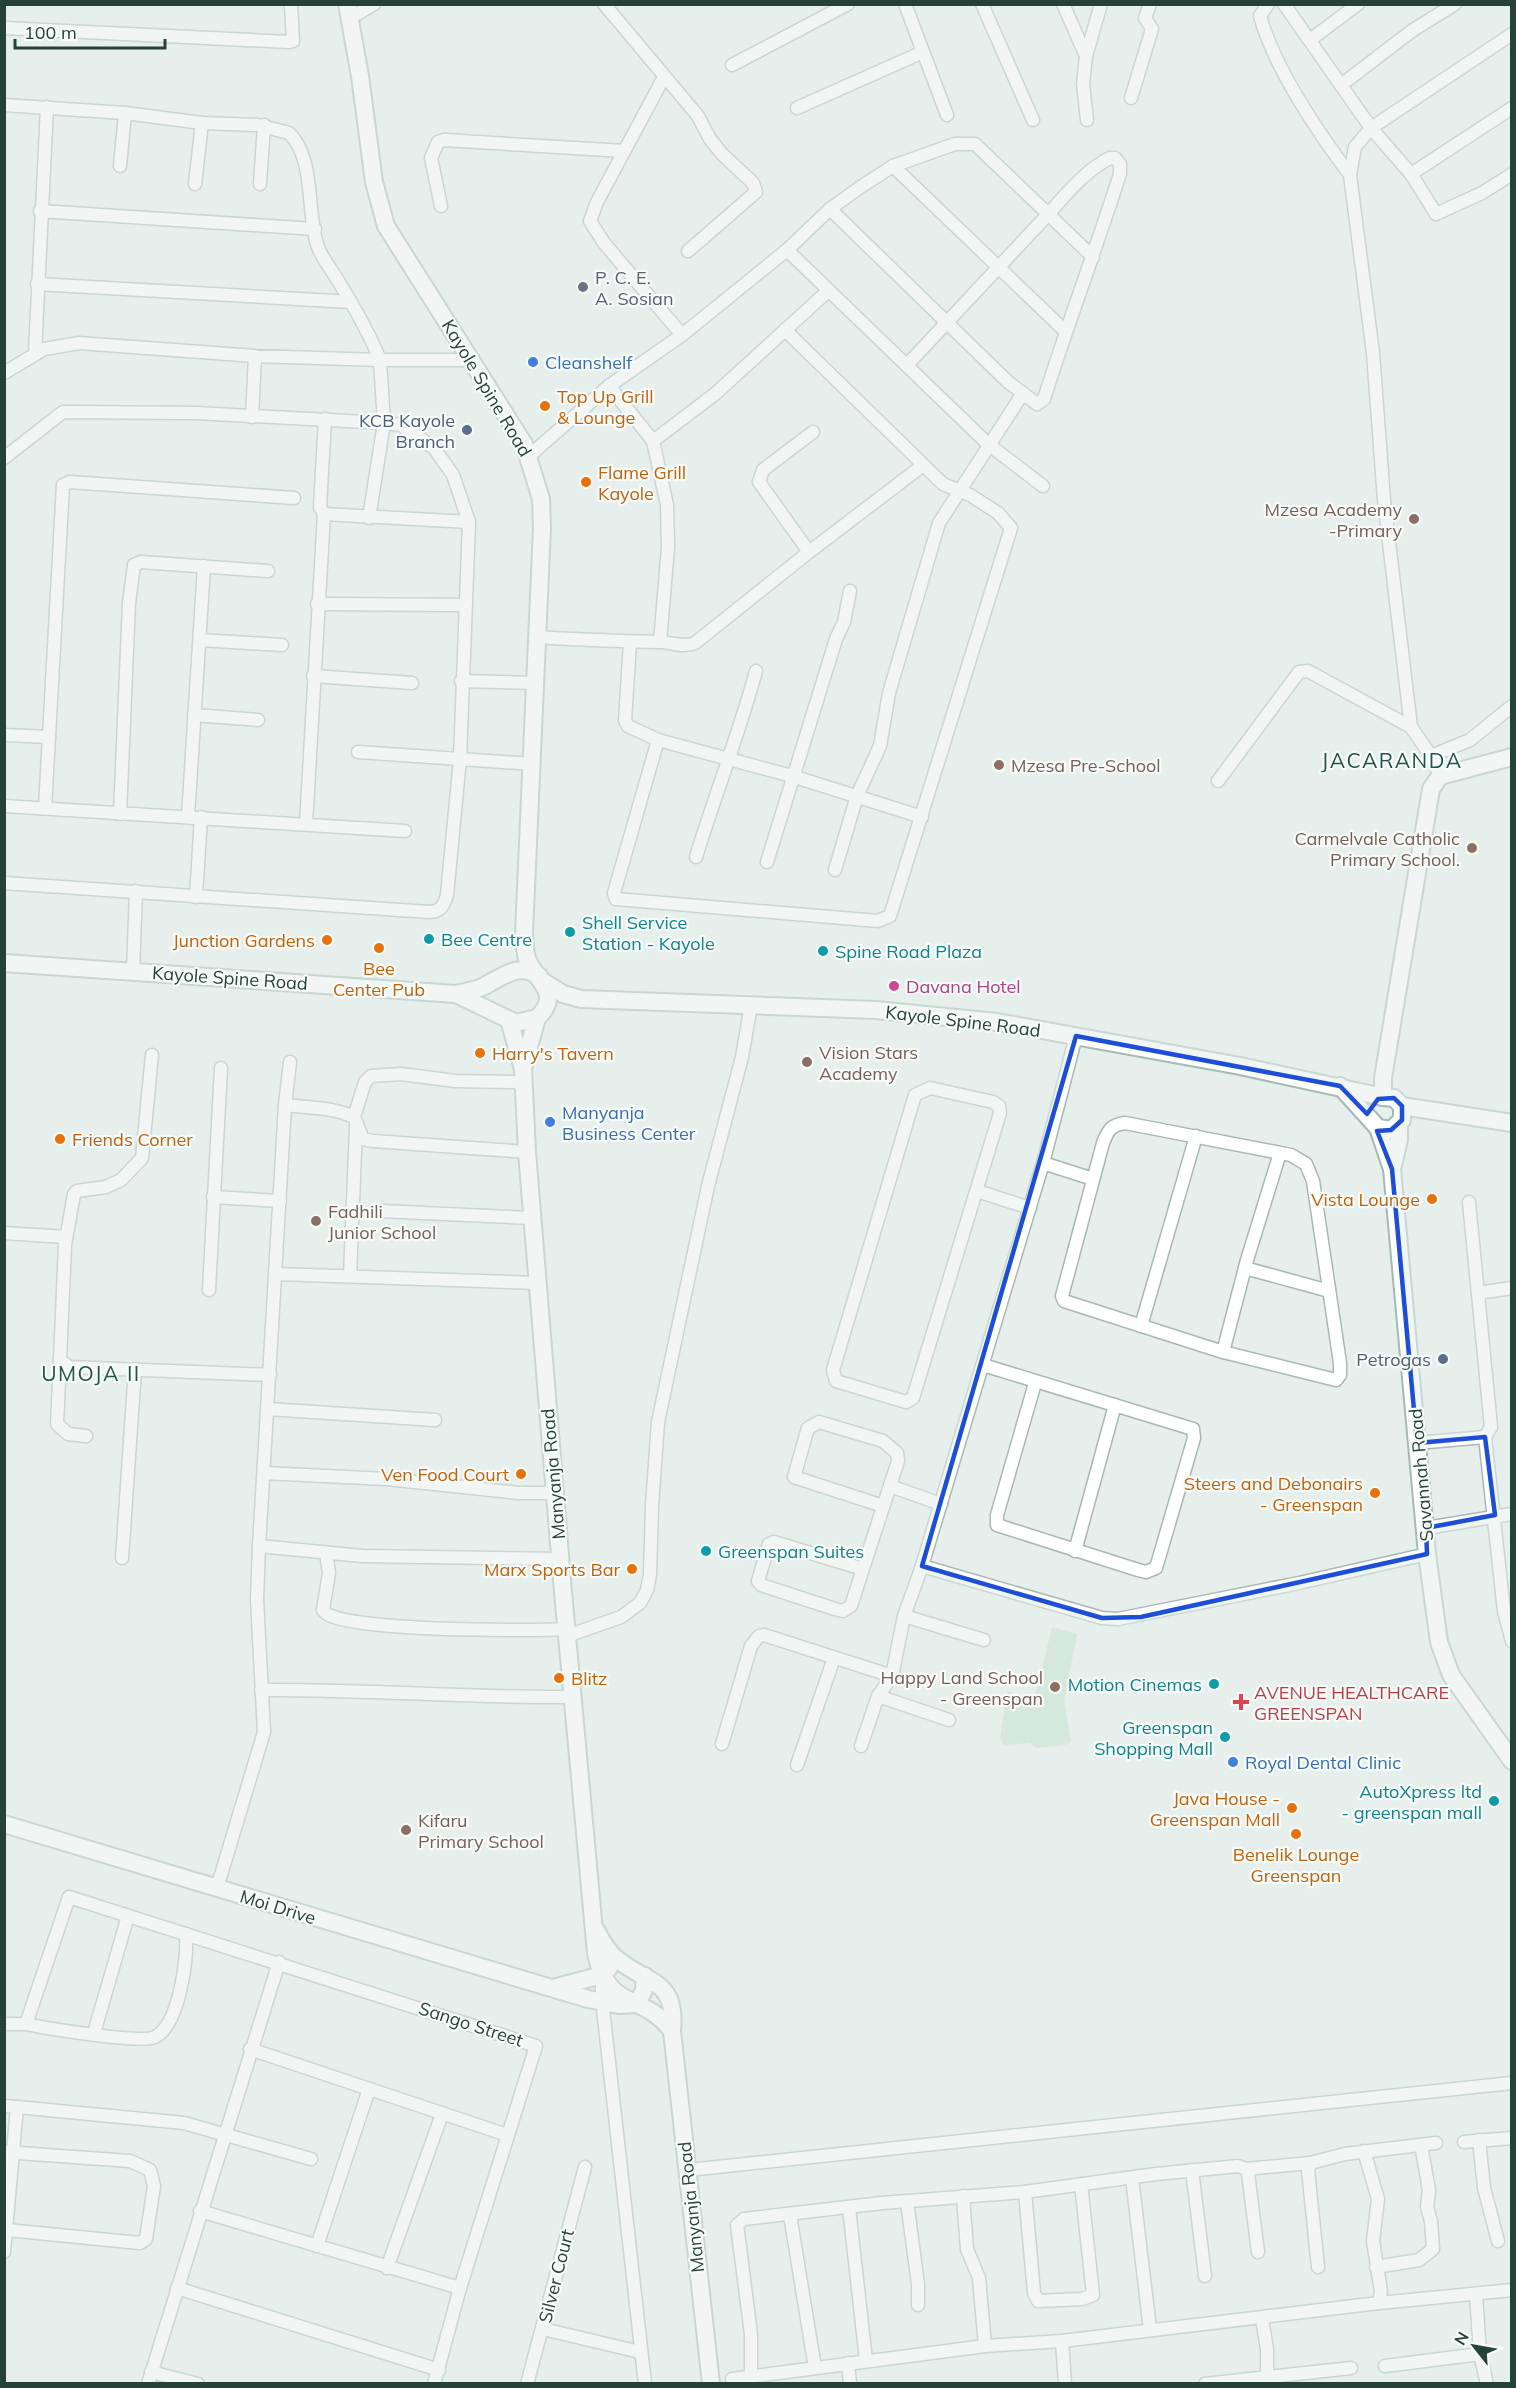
<svg xmlns="http://www.w3.org/2000/svg" width="1516" height="2388" viewBox="0 0 1516 2388" font-family="Mulish,sans-serif">
	<rect width="100%" height="100%" fill="#e6efeb"/>
	<path fill="#bfe0c8" d="M1052,1627L1077,1634L1064,1701L1071,1742L1065,1745L1036,1748L1029,1743L1004,1745L1000,1738L1007,1692L1014,1693L1015,1697L1032,1701L1038,1686Z"/>
	<g fill="none" stroke-linecap="round" stroke-linejoin="round">
		<g stroke="#a8b8b2" stroke-width="15">
			<g id="street">
				<path d="M604,4L698,116L710,139L722,154L753,183L756,192L688,251"/>
				<path d="M905,4L947,115"/>
				<path d="M982,4L1033,120"/>
				<path d="M1063,4L1086,56L1083,84L1087,120"/>
				<path d="M1268,4L1260,16C1274,67 1318,132 1350,175"/>
				<path d="M1284,4L1371,128L1411,174L1436,214L1482,193L1512,174"/>
				<path d="M350,18L374,4"/>
				<path d="M4,28L289,42L293,41L291,4"/>
				<path d="M1310,40L1358,4"/>
				<path d="M1086,56L1101,4"/>
				<path d="M732,65L848,4"/>
				<path d="M664,77L597,202L590,221L604,243L682,335"/>
				<path d="M1341,85L1413,30L1455,4"/>
				<path d="M1131,98L1152,29L1145,18L1150,4"/>
				<path d="M4,105L125,113L202,123L258,125L289,133C316,159 306,215 318,247C322,258 331,269 337,279C353,305 369,332 380,360H473"/>
				<path d="M797,108L923,52"/>
				<path d="M120,166L125,113"/>
				<path d="M893,166L1065,331"/>
				<path d="M1411,174L1512,108"/>
				<path d="M195,184L202,123"/>
				<path d="M260,184L264,125"/>
				<path d="M441,206L431,158L438,142L444,140L624,151"/>
				<path d="M830,209L1008,382L1037,404L1044,399C1068,323 1096,249 1120,174V164L1115,158H1110C1083,171 1060,202 1039,224C995,271 951,318 907,365"/>
				<path d="M40,211L315,229"/>
				<path d="M787,250L988,444L1043,486"/>
				<path d="M37,284L351,302"/>
				<path d="M35,353L47,107"/>
				<path d="M4,373L44,349L79,343L255,356L380,360L384,423L369,518"/>
				<path d="M609,386L653,441L667,505L668,547L660,642"/>
				<path d="M252,417L255,356"/>
				<path d="M325,419L320,507L324,514L469,522"/>
				<path d="M653,441L715,394L828,291"/>
				<path d="M529,456L609,386L682,335L787,250L830,209L859,188L893,166L955,144H975L1093,257"/>
				<path d="M4,458L63,412L196,413L384,423L401,425L434,448L453,475L469,522L460,759L447,895C444,906 440,912 429,912L4,883"/>
				<path d="M809,552L759,482L763,470L813,432"/>
				<path d="M317,604L465,605"/>
				<path d="M538,637C578,640 618,641 659,642C672,642 682,648 695,643L809,552L922,466"/>
				<path d="M200,640L282,645"/>
				<path d="M630,643L625,720L628,726L658,740L792,776L922,817"/>
				<path d="M313,676L412,683"/>
				<path d="M461,681L536,683"/>
				<path d="M194,715L258,720"/>
				<path d="M1411,727L1384,500L1373,353L1350,175L1355,147L1371,128L1512,34"/>
				<path d="M4,735L49,737"/>
				<path d="M658,740L614,893L616,899L878,921L890,916L1011,528L998,513L970,495L943,484L785,330"/>
				<path d="M358,752L532,764"/>
				<path d="M1431,756L1470,740L1512,706"/>
				<path d="M1218,781L1299,672L1308,671L1411,727L1431,756L1440,776"/>
				<path d="M4,806L405,831"/>
				<path d="M45,808L63,485L70,482L294,498"/>
				<path d="M120,814L129,603L134,565L141,562L268,571"/>
				<path d="M188,817L204,566"/>
				<path d="M306,824L324,514"/>
				<path d="M696,857C715,795 739,734 756,671"/>
				<path d="M767,862L836,639L844,622L850,591"/>
				<path d="M835,870L857,796L880,746L889,693L939,523L1023,393"/>
				<path d="M196,897L201,817"/>
				<path d="M133,971L136,891"/>
				<path d="M1076,1036L1043,1163L922,1566L1102,1618L1118,1619L1299,1583L1427,1554"/>
				<path d="M152,1055L142,1158L121,1180L106,1187L77,1191L74,1194L65,1245L60,1360L69,1367L270,1375"/>
				<path d="M930,1088L993,1102L999,1106L1000,1113L913,1398L906,1402L836,1381L833,1370L915,1095Z"/>
				<path d="M285,1105L290,1062"/>
				<path d="M354,1117L365,1082L371,1076L401,1074L455,1081L517,1082L523,1088"/>
				<path d="M1125,1123L1291,1155L1306,1164L1313,1181L1340,1363V1375L1336,1380L1223,1352L1064,1301L1062,1296L1103,1143C1108,1130 1111,1125 1125,1123Z"/>
				<path d="M1043,1163L1093,1179"/>
				<path d="M977,1191L1030,1208"/>
				<path d="M213,1197L280,1201"/>
				<path d="M1469,1202L1491,1427L1485,1437L1504,1611L1512,1641"/>
				<path d="M381,1211L532,1218"/>
				<path d="M4,1233L66,1237"/>
				<path d="M1245,1268L1329,1291"/>
				<path d="M276,1274L538,1283"/>
				<path d="M350,1276L356,1127"/>
				<path d="M209,1290L221,1068"/>
				<path d="M1478,1293L1512,1288"/>
				<path d="M1141,1326L1196,1136"/>
				<path d="M1223,1352L1247,1260L1280,1153"/>
				<path d="M60,1360L57,1424L68,1434L86,1436"/>
				<path d="M983,1365L1193,1429L1194,1438L1156,1568L1146,1572L1138,1570L997,1525V1515L1035,1383"/>
				<path d="M268,1409L435,1420"/>
				<path d="M1417,1443L1485,1437"/>
				<path d="M264,1473L386,1479L519,1493H547"/>
				<path d="M890,1486L941,1504"/>
				<path d="M1426,1528L1512,1514"/>
				<path d="M259,1546L362,1556L561,1559"/>
				<path d="M1075,1551L1115,1405"/>
				<path d="M326,1553L329,1573L323,1610C331,1632 535,1631 566,1629"/>
				<path d="M122,1558L135,1369"/>
				<path d="M863,1569L774,1542L769,1544L758,1581L761,1585L835,1609L843,1611L851,1606L898,1461L897,1453L883,1441L819,1422L808,1428L794,1477L883,1506"/>
				<path d="M904,1616L984,1640"/>
				<path d="M567,1636L621,1617L640,1603L647,1590L650,1575L652,1506L658,1422L708,1186L742,1057L751,1005"/>
				<path d="M261,1690C365,1689 469,1698 573,1697"/>
				<path d="M878,1696L949,1720"/>
				<path d="M722,1744L751,1646L759,1636L764,1635L892,1676"/>
				<path d="M861,1746L878,1696L892,1676L904,1616L922,1566"/>
				<path d="M797,1765L834,1658"/>
				<path d="M217,1888L264,1732L257,1599L259,1546L285,1105C309,1108 332,1107 354,1117L363,1139L373,1141L527,1152"/>
				<path d="M602,1975V2000L645,2384"/>
				<path d="M4,2024H26L69,1897L536,2046L460,2288L434,2384"/>
				<path d="M26,2024C45,2028 142,2044 155,2037C179,2025 188,1959 186,1934"/>
				<path d="M94,2033L128,1916"/>
				<path d="M250,2049L507,2135"/>
				<path d="M4,2106L17,2107L4,2252"/>
				<path d="M17,2107L184,2123L311,2159"/>
				<path d="M1479,2140L1484,2188L1498,2241"/>
				<path d="M1464,2142L1512,2138"/>
				<path d="M1364,2151L1378,2199L1373,2241L1381,2291L1379,2303"/>
				<path d="M4,2152L130,2161L150,2170L154,2186L146,2239L140,2243L7,2230"/>
				<path d="M1246,2169L1310,2163"/>
				<path d="M688,2170L1512,2083"/>
				<path d="M1192,2170L1205,2276"/>
				<path d="M1132,2178L1150,2329"/>
				<path d="M1025,2192L1034,2293L1038,2301L1082,2299L1093,2295L1081,2184"/>
				<path d="M963,2196L967,2249L979,2278L985,2346"/>
				<path d="M907,2202L918,2284V2305"/>
				<path d="M849,2208L866,2360"/>
				<path d="M200,2211L460,2288"/>
				<path d="M790,2215L815,2368"/>
				<path d="M317,2246L369,2089"/>
				<path d="M1318,2267L1308,2170L1310,2163L1345,2154L1436,2143"/>
				<path d="M1376,2267L1419,2260L1433,2249L1431,2221L1427,2207L1429,2190L1421,2145"/>
				<path d="M387,2268L442,2114"/>
				<path d="M177,2288L439,2370"/>
				<path d="M1476,2294L1480,2354L1487,2384"/>
				<path d="M1262,2319L1267,2349V2377"/>
				<path d="M543,2329L640,2352"/>
				<path d="M1062,2341L1065,2384"/>
				<path d="M848,2363L850,2384"/>
				<path d="M1385,2366L1480,2354"/>
				<path d="M151,2372L198,2384"/>
				<path d="M751,2377V2334L737,2225L744,2219L882,2203L1025,2192L1156,2174L1238,2166L1246,2169L1248,2173L1258,2252"/>
				<path d="M732,2379L985,2346L1062,2341L1379,2303L1512,2290"/>
				<path d="M148,2384L279,1962"/>
				<path d="M527,2384L585,2167"/>
				<path d="M1205,2384L1351,2368"/>
			</g>
		</g>
		<g stroke="#a4bbb3" stroke-width="20">
			<g id="secondary">
				<path d="M347,4L360,76L374,182L386,226L524,444L541,499L542,528L524,933C525,942 524,952 528,961C538,982 562,995 537,1018L516,1023L456,994"/>
				<path d="M4,963L456,994C464,992 472,991 480,988C501,979 516,961 539,976"/>
				<path d="M544,982L563,994L581,999L876,1010L997,1022L1240,1066L1383,1097L1394,1098L1402,1106V1120L1391,1130L1378,1128L1340,1086"/>
				<path d="M509,1020L523,1069L527,1152L563,1592L596,1953C609,2014 641,1990 672,2031"/>
				<path d="M523,1068L537,1018"/>
				<path d="M1383,1097V1078L1431,789L1440,776L1512,757"/>
				<path d="M1402,1106L1512,1123"/>
				<path d="M1378,1128L1392,1169L1427,1554L1439,1642L1451,1675L1512,1761"/>
				<path d="M1392,1169L1399,1140V1124"/>
				<path d="M4,1824L588,1999L619,2005L637,2004L644,1990L645,1976"/>
				<path d="M596,1930C602,1941 608,1953 618,1960C650,1985 677,1980 672,2031L711,2384"/>
				<path d="M553,1988L602,1975L609,1968"/>
			</g>
		</g>
		<use href="#street" stroke="#fff" stroke-width="12"/>
		<use href="#secondary" stroke="#fff" stroke-width="16"/>
	</g>
	<path d="M0 0H1516V2388H0ZM1076,1036L1340,1086L1367,1114L1378,1099L1394,1098L1402,1106V1120L1391,1130L1377,1131L1392,1169L1417,1443L1485,1437L1495,1515L1426,1528L1427,1554L1141,1617L1102,1618L922,1566Z" fill="#e6efeb" fill-opacity=".55" fill-rule="evenodd"/>
	<path fill="none" stroke="#1d4ed8" stroke-width="4.5" stroke-linejoin="round" d="M1076,1036L1340,1086L1367,1114L1378,1099L1394,1098L1402,1106V1120L1391,1130L1377,1131L1392,1169L1417,1443L1485,1437L1495,1515L1426,1528L1427,1554L1141,1617L1102,1618L922,1566Z"/>
	<circle fill="#6b7280" stroke="#f7fbf9" stroke-width="2" cx="583" cy="287" r="6"/>
	<g fill="#3f7fe0" stroke="#f7fbf9" stroke-width="2">
		<circle cx="533" cy="362" r="6"/>
		<circle cx="550" cy="1122" r="6"/>
		<circle cx="1233" cy="1762" r="6"/>
	</g>
	<g fill="#e8710a" stroke="#f7fbf9" stroke-width="2">
		<circle cx="545" cy="406" r="6"/>
		<circle cx="586" cy="482" r="6"/>
		<circle cx="327" cy="940" r="6"/>
		<circle cx="379" cy="948" r="6"/>
		<circle cx="480" cy="1053" r="6"/>
		<circle cx="60" cy="1139" r="6"/>
		<circle cx="1432" cy="1199" r="6"/>
		<circle cx="521" cy="1474" r="6"/>
		<circle cx="1375" cy="1493" r="6"/>
		<circle cx="632" cy="1569" r="6"/>
		<circle cx="559" cy="1678" r="6"/>
		<circle cx="1292" cy="1808" r="6"/>
		<circle cx="1296" cy="1834" r="6"/>
	</g>
	<g fill="#5c6f8a" stroke="#f7fbf9" stroke-width="2">
		<circle cx="467" cy="430" r="6"/>
		<circle cx="1443" cy="1359" r="6"/>
	</g>
	<g fill="#8d6e63" stroke="#f7fbf9" stroke-width="2">
		<circle cx="1414" cy="519" r="6"/>
		<circle cx="999" cy="765" r="6"/>
		<circle cx="1472" cy="848" r="6"/>
		<circle cx="807" cy="1062" r="6"/>
		<circle cx="316" cy="1221" r="6"/>
		<circle cx="1055" cy="1687" r="6"/>
		<circle cx="406" cy="1830" r="6"/>
	</g>
	<g fill="#0f9aa8" stroke="#f7fbf9" stroke-width="2">
		<circle cx="570" cy="932" r="6"/>
		<circle cx="429" cy="939" r="6"/>
		<circle cx="823" cy="951" r="6"/>
		<circle cx="706" cy="1551" r="6"/>
		<circle cx="1214" cy="1684" r="6"/>
		<circle cx="1225" cy="1737" r="6"/>
		<circle cx="1494" cy="1801" r="6"/>
	</g>
	<circle fill="#d1479c" stroke="#f7fbf9" stroke-width="2" cx="894" cy="986" r="6"/>
	<path fill="#e0444e" stroke="#f7fbf9" stroke-width="2" d="M1238 1693h6v6h6v6h-6v6h-6v-6h-6v-6h6z"/>
	<g text-anchor="middle" dominant-baseline="central" stroke-width="4.5" stroke-linejoin="round" paint-order="stroke">
		<g font-size="18" fill="#5b616d" stroke="#f7fbf9" text-anchor="start">
			<text x="595" y="277">P. C. E.<tspan x="595" dy="21">A. Sosian</tspan></text>
		</g>
		<g font-size="18" fill="#366cbe" stroke="#f7fbf9" text-anchor="start">
			<text x="545" y="362">Cleanshelf</text>
			<text x="562" y="1112">Manyanja<tspan x="562" dy="21">Business Center</tspan></text>
			<text x="1245" y="1762">Royal Dental Clinic</text>
		</g>
		<g font-size="18" fill="#24423a" stroke="#f7fbf9">
			<text transform="translate(487 388) rotate(59)">Kayole Spine Road</text>
			<text transform="translate(230 978) rotate(4)">Kayole Spine Road</text>
			<text transform="translate(963 1021) rotate(7)">Kayole Spine Road</text>
			<text transform="translate(553 1474) rotate(-95)">Manyanja Road</text>
			<text transform="translate(1421 1475) rotate(-95)">Savannah Road</text>
			<text transform="translate(278 1907) rotate(17)">Moi Drive</text>
			<text transform="translate(471 2024) rotate(18)">Sango Street</text>
			<text transform="translate(691 2207) rotate(-96)">Manyanja Road</text>
			<text transform="translate(556 2276) rotate(-76)">Silver Court</text>
		</g>
		<g font-size="18" fill="#c56008" stroke="#f7fbf9" text-anchor="end">
			<text x="557" y="396" text-anchor="start">Top Up Grill<tspan x="557" dy="21">&amp; Lounge</tspan></text>
			<text x="598" y="472" text-anchor="start">Flame Grill<tspan x="598" dy="21">Kayole</tspan></text>
			<text x="315" y="940">Junction Gardens</text>
			<text x="379" y="968" text-anchor="middle">Bee<tspan x="379" dy="21">Center Pub</tspan></text>
			<text x="492" y="1053" text-anchor="start">Harry's Tavern</text>
			<text x="72" y="1139" text-anchor="start">Friends Corner</text>
			<text x="1420" y="1199">Vista Lounge</text>
			<text x="509" y="1474">Ven Food Court</text>
			<text x="1363" y="1483">Steers and Debonairs<tspan x="1363" dy="21">- Greenspan</tspan></text>
			<text x="620" y="1569">Marx Sports Bar</text>
			<text x="571" y="1678" text-anchor="start">Blitz</text>
			<text x="1280" y="1798">Java House -<tspan x="1280" dy="21">Greenspan Mall</tspan></text>
			<text x="1296" y="1854" text-anchor="middle">Benelik Lounge<tspan x="1296" dy="21">Greenspan</tspan></text>
		</g>
		<g font-size="18" fill="#4e5e75" stroke="#f7fbf9" text-anchor="end">
			<text x="455" y="420">KCB Kayole<tspan x="455" dy="21">Branch</tspan></text>
			<text x="1431" y="1359">Petrogas</text>
		</g>
		<g font-size="18" fill="#785e54" stroke="#f7fbf9" text-anchor="start">
			<text x="1402" y="509" text-anchor="end">Mzesa Academy<tspan x="1402" dy="21">-Primary</tspan></text>
			<text x="1011" y="765">Mzesa Pre-School</text>
			<text x="1460" y="838" text-anchor="end">Carmelvale Catholic<tspan x="1460" dy="21">Primary School.</tspan></text>
			<text x="819" y="1052">Vision Stars<tspan x="819" dy="21">Academy</tspan></text>
			<text x="328" y="1211">Fadhili<tspan x="328" dy="21">Junior School</tspan></text>
			<text x="1043" y="1677" text-anchor="end">Happy Land School<tspan x="1043" dy="21">- Greenspan</tspan></text>
			<text x="418" y="1820">Kifaru<tspan x="418" dy="21">Primary School</tspan></text>
		</g>
		<g font-size="18" fill="#0d838f" stroke="#f7fbf9" text-anchor="start">
			<text x="582" y="922">Shell Service<tspan x="582" dy="21">Station - Kayole</tspan></text>
			<text x="441" y="939">Bee Centre</text>
			<text x="835" y="951">Spine Road Plaza</text>
			<text x="718" y="1551">Greenspan Suites</text>
			<text x="1202" y="1684" text-anchor="end">Motion Cinemas</text>
			<text x="1213" y="1727" text-anchor="end">Greenspan<tspan x="1213" dy="21">Shopping Mall</tspan></text>
			<text x="1482" y="1791" text-anchor="end">AutoXpress ltd<tspan x="1482" dy="21">- greenspan mall</tspan></text>
		</g>
		<g font-size="18" fill="#b23c85" stroke="#f7fbf9" text-anchor="start">
			<text x="906" y="986">Davana Hotel</text>
		</g>
		<g font-size="18" fill="#be3a42" stroke="#f7fbf9" text-anchor="start">
			<text x="1254" y="1692">AVENUE HEALTHCARE<tspan x="1254" dy="21">GREENSPAN</tspan></text>
		</g>
		<g font-size="21" letter-spacing="1.5" fill="#1f5548" stroke="#f7fbf9">
			<text x="1392" y="760">JACARANDA</text>
			<text x="91" y="1373">UMOJA II</text>
		</g>
	</g>
	<rect width="1516" height="2388" fill="none" stroke="#24423a" stroke-width="12"/>
	<g transform="translate(1474 2346) rotate(301)" stroke="#f7fbf9" stroke-width="4.5" paint-order="stroke">
	<path d="M0-4.5L10 22L0 15L-10 22Z" fill="#24423a"/>
	<text y="-9" font-size="16" font-weight="bold" text-anchor="middle" fill="#24423a">N</text>
	</g>
	<path d="M15 39v9h150v-9" fill="none" stroke="#24423a" stroke-width="3"/>
	<text x="24" y="39" font-size="18" fill="#24423a" stroke="#f7fbf9" stroke-width="4.5" paint-order="stroke">100 m</text>
</svg>
